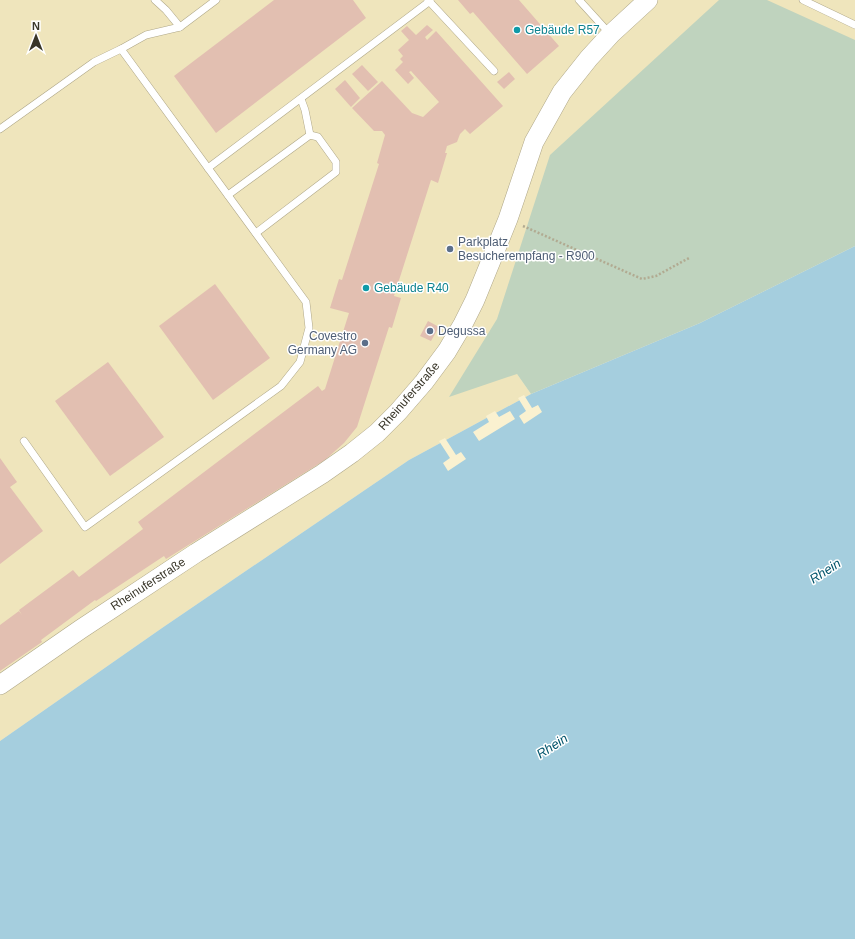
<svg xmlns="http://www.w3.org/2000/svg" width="855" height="939" viewBox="0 0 855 939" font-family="Helvetica,sans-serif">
	<rect width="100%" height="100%" fill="#faf1d0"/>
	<path fill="#efe5bc" d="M0,0H855V182L517,374L531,394L409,460L162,628L0,741Z"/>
	<path fill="#bfd3be" d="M719,0H767L855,40V246L700,323L531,394L517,374L449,397L497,319L550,155Z"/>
	<path fill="#a5cede" d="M855,246V939H0V741L162,628L409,460L531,394L700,323Z"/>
	<g fill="#faf1d0">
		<path d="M524,395L532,408L538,405L542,412L524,424L519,416L526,411L518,398Z"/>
		<path d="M495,411L499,417L510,411L515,419L479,441L473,432L489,422L486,416Z"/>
		<path d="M445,438L456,455L461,452L466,459L448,471L443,463L450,458L439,441Z"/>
	</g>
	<g fill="#e2bfb1">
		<path d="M274,0H353L366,18L216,133L174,76Z"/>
		<path d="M458,0H519L559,46L527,74L473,12L470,14Z"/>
		<path d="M427,25L433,30L425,37L427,40L436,31L503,106L470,134L465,129L460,134L457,142L447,146L445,153H447L438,183L431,180L394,296L401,298L392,328L389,327L357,427L344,443L325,460L166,559L164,556L96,601L95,600L41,640L42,642L0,671V625L19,611L22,615L19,610L73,570L79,577L143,529L138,522L318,386L322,391L325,389L349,313L330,308L339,279L342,280L379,164L377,163L385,135L382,131H374L352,108L382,81L412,113L423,117L439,102L411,71L409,72L414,78L408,84L395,70L403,62L400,59L403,56L398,50L409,40L401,31L407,26L416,35Z"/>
		<path d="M362,65L378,82L368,91L352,74Z"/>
		<path d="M509,72L515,79L504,89L497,82Z"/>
		<path d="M345,80L360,98L351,107L335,89Z"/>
		<path d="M215,284L270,358L213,400L159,326Z"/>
		<path d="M428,321L439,327L431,341L420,336Z"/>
		<path d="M108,362L164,437L110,476L55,401Z"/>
		<path d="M0,458L17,482L10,487L43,531L0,564Z"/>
	</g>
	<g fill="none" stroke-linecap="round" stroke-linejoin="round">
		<g stroke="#afa788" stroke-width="8">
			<g id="lane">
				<path d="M155,0L166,10L180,27"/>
				<path d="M428,0L494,71"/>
				<path d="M579,0L610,34"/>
				<path d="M803,0L855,25"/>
				<path d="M301,99L305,110L310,135"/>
				<path d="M0,129L94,62L121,49"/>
				<path d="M208,168L430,1"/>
				<path d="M228,195L310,135L318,137L336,162V172L256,233"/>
				<path d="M24,441L85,527L281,386L300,362L309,328L306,302L121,49L146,35L180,27L216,0"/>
			</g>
		</g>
		<g stroke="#afa788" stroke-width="20">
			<path id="secondary" d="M0,685L81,629L196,553L322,474L352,453L377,433L398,412L424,382L447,351L463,324L475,300L508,219L534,142L562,92L589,58L611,34L648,0"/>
		</g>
		<path stroke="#b1aa91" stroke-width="2.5" stroke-dasharray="2 2" stroke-linecap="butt" d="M523,226L642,279L656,276L689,258"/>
		<use href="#lane" stroke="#fff" stroke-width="7"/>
		<use href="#secondary" stroke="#fff" stroke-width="19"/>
	</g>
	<g fill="#0f9aa8" stroke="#fff" stroke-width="1.5">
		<circle cx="517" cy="30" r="4"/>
		<circle cx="366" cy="288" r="4"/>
	</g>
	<g fill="#5c6f8a" stroke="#fff" stroke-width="1.5">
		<circle cx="450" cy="249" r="4"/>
		<circle cx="430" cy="331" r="4"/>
		<circle cx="365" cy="343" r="4"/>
	</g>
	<g text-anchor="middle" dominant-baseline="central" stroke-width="3" stroke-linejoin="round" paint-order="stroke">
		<g font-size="12" fill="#0d838f" stroke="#fff" text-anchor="start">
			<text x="525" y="30">Gebäude R57</text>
			<text x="374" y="288">Gebäude R40</text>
		</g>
		<g font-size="12" fill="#4e5e75" stroke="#fff" text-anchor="start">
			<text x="458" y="242">Parkplatz<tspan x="458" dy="14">Besucherempfang - R900</tspan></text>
			<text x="438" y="331">Degussa</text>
			<text x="357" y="336" text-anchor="end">Covestro<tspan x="357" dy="14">Germany AG</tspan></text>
		</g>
		<g font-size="12" fill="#393629" stroke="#fff">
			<text transform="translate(409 396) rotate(-49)">Rheinuferstraße</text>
			<text transform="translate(148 584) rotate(-33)">Rheinuferstraße</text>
		</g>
		<g font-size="13" font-style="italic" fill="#00546b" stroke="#fff">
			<text transform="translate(825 571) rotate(-33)">Rhein</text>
			<text transform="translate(552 746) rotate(-33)">Rhein</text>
		</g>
	</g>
	<g transform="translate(36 36)" stroke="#ffffff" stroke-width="3" paint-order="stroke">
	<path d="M0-3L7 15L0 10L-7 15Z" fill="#393629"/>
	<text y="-6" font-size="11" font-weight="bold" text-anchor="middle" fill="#393629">N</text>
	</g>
</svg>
